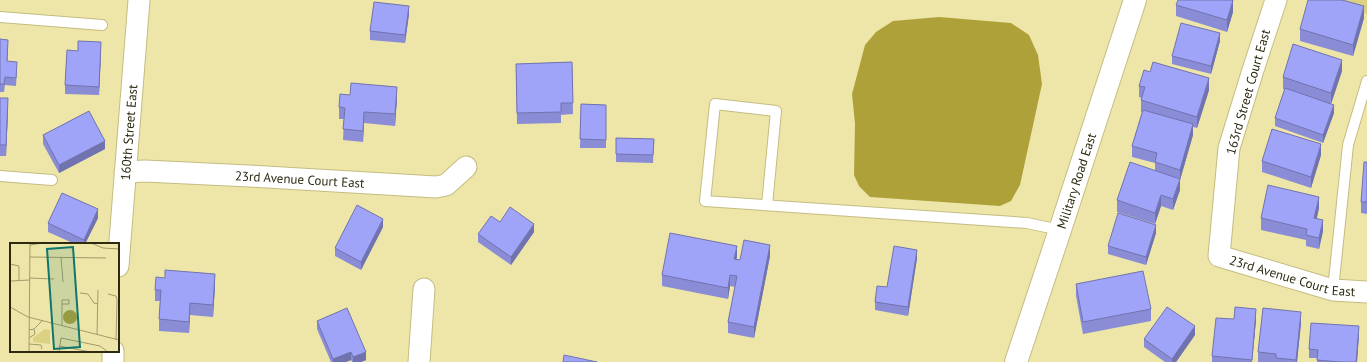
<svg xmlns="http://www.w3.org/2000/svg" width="1367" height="362" viewBox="0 0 1367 362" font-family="'PT Sans',sans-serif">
	<rect width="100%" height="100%" fill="#eee6a9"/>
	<path fill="#dcd183" d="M1325,0H1367V14Z"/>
	<path fill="#afa13a" d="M939,17L1011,23L1029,35L1038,55L1042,84L1020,185L1011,201L1000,206L870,197L859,186L854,175L855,124L852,94L865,45L876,32L893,21Z"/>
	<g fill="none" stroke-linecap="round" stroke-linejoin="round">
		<g stroke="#c4bc80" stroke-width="12">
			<g id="lane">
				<path d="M0,17L102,25"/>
				<path d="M0,176L52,180"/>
				<path d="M767,205L776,111L715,104L705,201L1027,223L1060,230"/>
				<path d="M1333,290L1348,145L1367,81"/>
			</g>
		</g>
		<g stroke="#c4bc80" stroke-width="23">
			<g id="street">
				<path id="s1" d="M1276,0L1253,70L1229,148L1219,256L1333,290L1367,292"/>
				<path id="s2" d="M125,172L145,171L249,176L436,187L446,185L466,167"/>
				<path id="s3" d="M118,266L139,0"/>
				<path d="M113,362V351"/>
				<path d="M419,362L424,289"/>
			</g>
		</g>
		<g stroke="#c4bc80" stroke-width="24">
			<g id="secondary">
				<path id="s4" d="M1016,362L1060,230L1135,0"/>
			</g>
		</g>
		<use href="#lane" stroke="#fff" stroke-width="10"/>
		<use href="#street" stroke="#fff" stroke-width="21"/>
		<use href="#secondary" stroke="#fff" stroke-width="22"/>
	</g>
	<g fill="#8a8dd6">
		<path d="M1176,5L1233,12L1227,32L1176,16Z"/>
		<path d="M409,14L405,43L370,40V31Z"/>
		<path d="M1364,18L1353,56L1300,41V29Z"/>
		<path d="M0,39L8,48L7,61L17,70L16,86L5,85L4,92H0Z"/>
		<path d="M1220,41L1211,74L1172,64V56Z"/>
		<path d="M101,50L99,95L65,94V85L78,51Z"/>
		<path d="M572,62L573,114L561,115V123L517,124L516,64Z"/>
		<path d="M1342,71L1331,104L1334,113L1323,143L1275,126V118L1285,89H1283V77Z"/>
		<path d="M1139,86L1209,90L1197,128L1193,127V135L1180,180V190L1173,210L1161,206L1155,224L1117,212V200L1155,170V163L1132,157V146L1142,112H1141V100L1142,98L1139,97Z"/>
		<path d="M0,98L8,110L6,156H0Z"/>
		<path d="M397,98L395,126L364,123L363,142L343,140L344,119H339V107Z"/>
		<path d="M581,104L606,105V148H580Z"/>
		<path d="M43,135L105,149L59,173L43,144Z"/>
		<path d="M616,138L654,139L653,163L616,162Z"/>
		<path d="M1321,155L1311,188L1262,172V161Z"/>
		<path d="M1367,162V214L1361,213V202Z"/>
		<path d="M1319,208L1317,218L1323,231L1319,249L1306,246V240L1261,230V218Z"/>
		<path d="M98,218L85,244H75L48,232V223Z"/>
		<path d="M500,222L534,232L511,265L478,242V234Z"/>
		<path d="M383,227L361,270L335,256V248Z"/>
		<path d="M1156,233L1146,265L1108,254V246Z"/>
		<path d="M770,256L754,338L728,333V322L735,287L730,286L728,299L662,286V275L737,257L736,259L740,260Z"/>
		<path d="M917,258L908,316L875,310V302L887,287Z"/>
		<path d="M1076,284L1151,309V321L1083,334L1076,296Z"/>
		<path d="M215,285L213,317L190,315L189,333L159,331V319L160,301H155V290Z"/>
		<path d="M1234,319L1256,320L1252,362H1212V356Z"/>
		<path d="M317,321L366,360L361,362H352L351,360L346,362H331L317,329Z"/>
		<path d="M1301,323L1297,362H1258V352Z"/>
		<path d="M1359,334L1357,362H1317V358H1309V349Z"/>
		<path d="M1195,335L1176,362H1165L1144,347V339Z"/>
	</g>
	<g fill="#7073ae">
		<path d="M1233,0V12L1227,32V20Z"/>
		<path d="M409,6V14L405,43V35Z"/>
		<path d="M1364,6V18L1353,56V45Z"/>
		<path d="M1220,33V41L1211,74V66Z"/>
		<path d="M8,40V48L7,69V61Z"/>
		<path d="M101,42V50L99,95V87Z"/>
		<path d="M1342,60V71L1331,104V93Z"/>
		<path d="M1209,78V90L1197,128V117Z"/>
		<path d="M397,87V98L395,126V114Z"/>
		<path d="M8,98V110L6,156V145Z"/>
		<path d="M1334,105V113L1323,143V135Z"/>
		<path d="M364,112V123L363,142V131Z"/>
		<path d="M1193,124V135L1180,180V190L1173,210V199L1180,180V170Z"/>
		<path d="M105,141V149L59,173V165Z"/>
		<path d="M1321,144V155L1311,188V177Z"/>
		<path d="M1161,195V206L1155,224V213Z"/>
		<path d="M1319,197V208L1314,229V218Z"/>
		<path d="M98,209V218L85,244H84V240Z"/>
		<path d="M383,219V227L361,270V262Z"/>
		<path d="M1323,220V231L1319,249V238Z"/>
		<path d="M534,224V232L511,265V257Z"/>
		<path d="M1156,225V233L1146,265V257Z"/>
		<path d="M770,245V256L754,338V327Z"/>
		<path d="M737,246V257L734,270V259Z"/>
		<path d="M917,250V258L908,316V307Z"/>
		<path d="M215,274V285L213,317V305Z"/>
		<path d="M730,275V286L728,299V288Z"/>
		<path d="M190,303V315L189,333V322Z"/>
		<path d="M1256,309V320L1252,362Z"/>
		<path d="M1301,312V323L1297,362H1296Z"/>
		<path d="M1195,326V335L1176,362H1172V359Z"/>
		<path d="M1359,326V334L1357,362H1356Z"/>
		<path d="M351,352V360L346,362H333V359Z"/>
		<path d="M366,352V360L361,362H353V357Z"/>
	</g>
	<g fill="#a0a4f9" stroke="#7073ae">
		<path d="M1178,0H1233L1227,20L1176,5Z"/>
		<path d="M1308,0H1342L1364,6L1353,45L1300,29Z"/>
		<path d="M374,2L409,6L405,35L370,31Z"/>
		<path d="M1181,23L1220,33L1211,66L1172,56Z"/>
		<path d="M0,39L8,40L7,61L17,62L16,78L5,77L4,84H0Z"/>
		<path d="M78,41L101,42L99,87L65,85L67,50L78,51Z"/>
		<path d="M1293,44L1342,60L1331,93L1283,77Z"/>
		<path d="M572,62L573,103H561V112L517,113L516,64Z"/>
		<path d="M1153,62L1209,78L1197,117L1141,100L1145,87L1139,86L1144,70L1150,72Z"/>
		<path d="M351,83L397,87L395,114L364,112L363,131L343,129L345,108L339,107L340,94L350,95Z"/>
		<path d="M1285,88L1334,105L1323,135L1275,118Z"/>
		<path d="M0,98H8L6,145H0Z"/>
		<path d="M581,104L606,105V140L580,139Z"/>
		<path d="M1143,110L1193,124L1180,170L1155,162L1157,153L1132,146Z"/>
		<path d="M89,111L105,141L59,165L43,135Z"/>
		<path d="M1272,129L1321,144L1311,177L1262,161Z"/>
		<path d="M616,138L654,139L653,155L616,154Z"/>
		<path d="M1130,162L1180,179L1173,199L1161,195L1155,213L1117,200Z"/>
		<path d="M1364,162H1367V202H1361Z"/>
		<path d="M1268,185L1319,197L1314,218L1323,220L1319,238L1306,235L1307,229L1261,218Z"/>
		<path d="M62,193L98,209L84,240L48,223Z"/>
		<path d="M357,205L383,219L361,262L335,248Z"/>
		<path d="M510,207L534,224L511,257L478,234L491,216L500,222Z"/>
		<path d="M1118,213L1156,225L1146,257L1108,246Z"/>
		<path d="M670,233L737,246L734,259L740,260L744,240L770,245L754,327L728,322L737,276L730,275L728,288L662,275Z"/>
		<path d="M894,246L917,250L908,307L875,302L877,286L887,287Z"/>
		<path d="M165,270L215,274L213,305L190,303L189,322L159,319L161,290H155L156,277L165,278Z"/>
		<path d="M1143,271L1151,309L1083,322L1076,284Z"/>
		<path d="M1167,307L1195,326L1172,359L1144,339Z"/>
		<path d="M1235,307L1256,309L1252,360L1212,356L1216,318L1234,319Z"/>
		<path d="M347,308L366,352L353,357L351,352L333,359L317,321Z"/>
		<path d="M1263,308L1301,312L1296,360L1276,358V354L1258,352Z"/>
		<path d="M1311,323L1359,326L1356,362H1340L1317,360L1318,350L1309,349Z"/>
		<path d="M564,355L597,362H563Z"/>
	</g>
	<g text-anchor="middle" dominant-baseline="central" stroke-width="4" stroke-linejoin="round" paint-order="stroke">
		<g font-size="13" fill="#2d2a11" stroke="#fff">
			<text transform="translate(1248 92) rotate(-74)">163rd Street Court East</text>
			<text stroke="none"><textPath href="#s3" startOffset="134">160th Street East</textPath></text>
			<text stroke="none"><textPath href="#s2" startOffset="175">23rd Avenue Court East</textPath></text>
			<text stroke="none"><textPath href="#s4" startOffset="191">Military Road East</textPath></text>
			<text stroke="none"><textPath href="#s1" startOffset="340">23rd Avenue Court East</textPath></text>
		</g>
	</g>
	<g transform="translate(10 243)">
		<rect width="109" height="109" fill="#eee6a9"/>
		<path d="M35,86L40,87V101L23,99V95Z" fill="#dcd183"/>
		<path d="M53 74a7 7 0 1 1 14 0a7 7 0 1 1-14 0Z" fill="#afa13a"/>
		<path fill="none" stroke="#a19b6c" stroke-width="1" d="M81,0L93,5L109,6M20,2L33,0M20,14L96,15M51,14L53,39M0,21L9,23V37M20,35L44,36M0,38L20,37M70,50L78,51L84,60L88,61M98,51L106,53L107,57L106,97M0,64L18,74L109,97M52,83V57H59V61H52M19,87L24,86L32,78M87,92L88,47M19,95L25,91L24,86M19,101L31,102L32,106M49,103L81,109M19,109L20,0M49,109L51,95L90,103L98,109"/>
		<path fill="#0f766e" fill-opacity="0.15" stroke="#0f766e" stroke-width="2" d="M63,4L70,104L44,106L37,6Z"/>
		<rect width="109" height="109" fill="none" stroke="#2d2a11" stroke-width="2"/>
	</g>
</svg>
